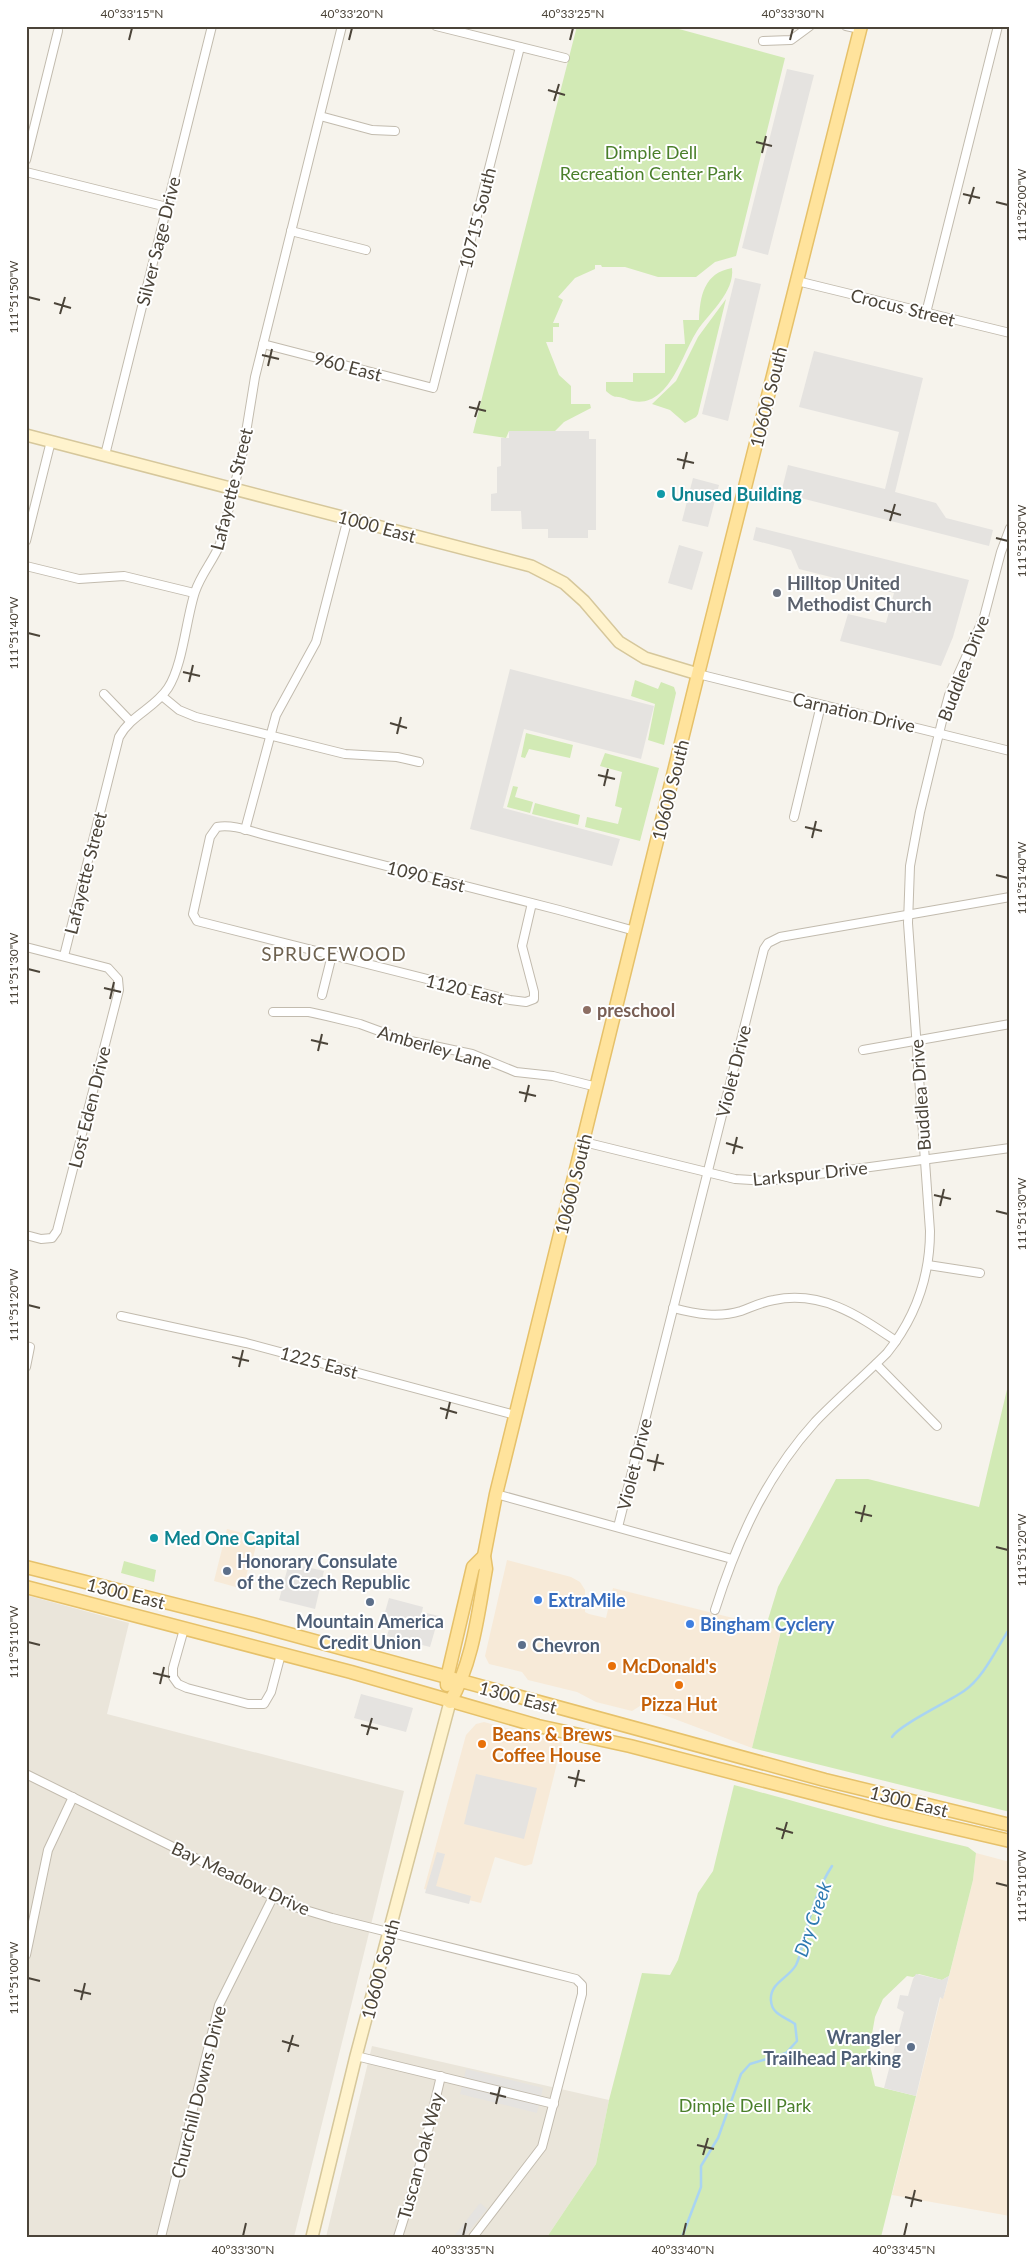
<svg xmlns="http://www.w3.org/2000/svg" width="1036" height="2263" viewBox="0 0 1036 2263" font-family="Lato,sans-serif">
	<rect width="100%" height="100%" fill="#f6f3ec"/>
	<g fill="#eae5da">
		<path d="M26,1595L129,1623L107,1714L404,1791L294,2237H26Z"/>
		<path d="M372,2046L609,2100L596,2164L547,2237H326Z"/>
	</g>
	<g fill="#f7ead8">
		<path d="M227,1529L258,1537L253,1558L256,1559L253,1570L248,1569L243,1589L214,1581Z"/>
		<path d="M507,1560L571,1577L580,1582L585,1590V1612L589,1614L606,1618L613,1588L781,1630L752,1748L640,1706L632,1711L596,1702L577,1692L528,1680L522,1672L489,1664L485,1656Z"/>
		<path d="M484,1722L562,1743L532,1864L525,1866L495,1857L481,1903L424,1889L466,1735L476,1724Z"/>
		<path d="M976,1853L1010,1862V2216L892,2195L941,1996L943,1998L946,1989L973,1880Z"/>
	</g>
	<g fill="#d2eab5">
		<path d="M577,26H668L785,58L736,256L715,262L696,277H658L625,267H602L601,265H595V269L575,278L558,297L563,300L553,323H559V327H553V342H546L559,375L571,386V404H590L591,408L564,422L555,431H509L506,438L473,433Z"/>
		<path d="M732,268C735,292 709,313 697,331C681,356 667,415 626,399C616,395 616,400 606,391V382H633V373H665V344H685L683,320H699C700,296 704,273 732,268Z"/>
		<path d="M726,299L698,414L696,417L685,423L670,410L652,404L676,381L698,337Z"/>
		<path d="M635,680L658,689L661,682L674,687L676,693L664,745L648,740L655,704L631,696Z"/>
		<path d="M526,733L573,745L570,758L529,749L525,758L521,757Z"/>
		<path d="M605,753L659,768L640,841L585,827L587,817L618,824L622,808L615,806L622,772L600,766Z"/>
		<path d="M513,786L518,787L515,797L533,802L530,813L507,807Z"/>
		<path d="M535,803L580,815L578,825L532,814Z"/>
		<path d="M1010,1377V1812L752,1748L781,1631L766,1626L778,1587L836,1479H868L979,1507Z"/>
		<path d="M124,1561L156,1570L154,1582L121,1573Z"/>
		<path d="M734,1785C812,1806 889,1829 968,1847L976,1853L973,1880L949,1976L942,1980L919,1974L913,1977L907,1976L883,1999L875,2017L868,2057L875,2086L916,2096L881,2237H547L596,2164L609,2100L642,1973L670,1975L678,1960L698,1893L713,1871Z"/>
	</g>
	<g fill="#e5e3e0">
		<path d="M787,69L814,75L768,255L742,248Z"/>
		<path d="M735,278L761,284L728,421L702,414Z"/>
		<path d="M814,351L923,378L895,492L936,503L946,518L993,530L989,546L781,493L788,465L885,489L899,432L799,407Z"/>
		<path d="M509,431H589V439H596V530H588V538H548V529H522L521,511H491V494L497,493V467L501,466V438H509Z"/>
		<path d="M693,478L719,485L708,527L682,521Z"/>
		<path d="M756,527L969,580L953,637L941,666L840,641L848,614L886,623L894,593L799,569L791,550L753,540Z"/>
		<path d="M679,545L703,552L692,590L668,583Z"/>
		<path d="M510,669L654,706L641,759L524,729L503,808L620,839L612,866L470,829Z"/>
		<path d="M289,1563L324,1571L315,1609L279,1600Z"/>
		<path d="M389,1598L423,1607L422,1612L439,1616L430,1647L387,1636L390,1626L382,1623Z"/>
		<path d="M361,1694L413,1708L406,1732L354,1718Z"/>
		<path d="M476,1774L537,1788L524,1839L464,1824Z"/>
		<path d="M437,1852L445,1854L436,1886L471,1896L469,1904L425,1893Z"/>
		<path d="M916,1974L942,1980L949,1976L943,1999L940,1997L916,2096L884,2088L904,2012L897,2008L900,1995L908,1996L913,1979Z"/>
		<path d="M466,2069L543,2088L537,2113L460,2094Z"/>
		<path d="M480,2203L487,2209L464,2237H457L455,2235Z"/>
	</g>
	<g fill="none" stroke-linecap="round" stroke-linejoin="round">
		<g stroke="#a9d4f2" stroke-width="2.5">
			<path d="M892,1737C899,1725 948,1702 964,1691C984,1677 996,1649 1010,1628"/>
			<path d="M682,2237L701,2187V2166L718,2138L741,2074L750,2064L786,2053L797,2041L795,2024C786,2017 772,2015 771,2001C769,1983 789,1978 796,1965C800,1957 802,1947 804,1938C811,1913 817,1889 832,1866"/>
		</g>
		<g stroke="#c2bbae" stroke-width="10">
			<g id="street">
				<path d="M436,26L565,58"/>
				<path d="M846,26L860,29"/>
				<path d="M763,41L791,40L810,26"/>
				<path d="M320,116L372,130L395,131"/>
				<path d="M26,160L58,31"/>
				<path d="M26,172L167,207"/>
				<path d="M291,231L366,250"/>
				<path d="M797,281L1010,333"/>
				<path d="M926,313L998,26"/>
				<path d="M263,344L433,388L520,47"/>
				<path d="M105,455L212,26"/>
				<path d="M26,541L51,441"/>
				<path d="M26,566L79,579L124,576L194,593"/>
				<path d="M698,674L1010,751"/>
				<path d="M104,694L130,721"/>
				<path d="M162,696L179,710L196,717L345,754L397,757L419,762"/>
				<path d="M794,817L821,705"/>
				<path d="M245,830L276,715L316,642L348,518"/>
				<path d="M532,903L522,946L534,992V999L526,1002L510,1000L205,923L197,921L193,914L210,837L217,827C232,824 250,831 265,835L559,910L635,931"/>
				<path d="M26,947L108,968L118,979L119,990L57,1231L52,1238L41,1239L26,1235"/>
				<path d="M64,956L119,737C131,715 155,708 168,688C183,665 186,619 195,592C201,574 213,561 220,544L243,451L255,377L342,26"/>
				<path d="M322,995L332,955"/>
				<path d="M273,1012H309L327,1016L360,1024L401,1039L472,1054L516,1072L553,1076L597,1087"/>
				<path d="M863,1050L1010,1024"/>
				<path d="M584,1142L735,1179L767,1181L1010,1148"/>
				<path d="M928,1265L980,1273"/>
				<path d="M673,1308C696,1314 718,1318 741,1311C752,1307 762,1302 774,1300C822,1290 859,1316 896,1341"/>
				<path d="M121,1316L246,1343L515,1415"/>
				<path d="M26,1346L30,1347L26,1367"/>
				<path d="M876,1364L937,1426"/>
				<path d="M496,1494L732,1559"/>
				<path d="M618,1527L764,949L768,943L780,937L1010,897"/>
				<path d="M715,1610C737,1541 766,1476 815,1422C838,1398 863,1377 887,1353C915,1318 930,1277 930,1231L908,923L910,866L920,812L943,717L949,695L984,617L1001,552L1010,528"/>
				<path d="M184,1629L173,1668V1677L178,1684L187,1688L248,1704H264L271,1692L281,1654"/>
				<path d="M26,1774L292,1906L332,1918L576,1979L582,1985V1994L542,2147L473,2237"/>
				<path d="M26,1955L48,1850L73,1797"/>
				<path d="M356,2056L554,2104"/>
				<path d="M161,2237L219,2005L273,1897"/>
				<path d="M398,2237L417,2177L441,2076"/>
			</g>
		</g>
		<g stroke="#d6c79b" stroke-width="14">
			<g id="secondary">
				<path d="M26,435L531,566L564,583L584,601L619,642L645,658L698,674"/>
				<path d="M312,2237L356,2056L450,1702"/>
			</g>
		</g>
		<g stroke="#e6c16a" stroke-width="15">
			<g id="primary">
				<path d="M26,1567L256,1625L825,1780L1010,1825"/>
				<path d="M26,1587L351,1672L538,1726L630,1746L885,1812L1010,1841"/>
				<path d="M447,1685V1678L473,1567L484,1556"/>
				<path d="M450,1702C473,1662 478,1613 486,1569L484,1556L496,1494L698,674L861,26"/>
			</g>
		</g>
		<use href="#street" stroke="#fff" stroke-width="8"/>
		<use href="#secondary" stroke="#fff3cd" stroke-width="11"/>
		<use href="#primary" stroke="#ffe39c" stroke-width="12"/>
	</g>
	<path fill="none" stroke="#4b4439" stroke-width="2" d="M129,40L132,28M349,40L352,28M570,40L573,28M790,40L793,28M548,90L565,95M554,101L559,84M756,142L772,146M762,153L766,136M963,194L980,198M996,202L1008,205M969,204L974,187M28,297L40,300M54,303L71,308M60,314L65,297M262,355L279,359M268,366L272,349M469,407L486,411M475,417L480,401M677,459L694,463M683,469L687,452M884,510L901,515M890,521L895,504M996,538L1008,541M28,633L40,636M183,672L200,676M189,682L193,665M390,723L407,728M397,734L401,717M598,775L615,779M604,786L608,769M805,827L822,831M812,838L816,821M996,875L1008,878M28,969L40,972M104,988L121,992M110,999L114,982M311,1040L328,1044M318,1051L322,1034M519,1092L536,1096M525,1102L529,1085M726,1143L743,1148M733,1154L737,1137M934,1195L951,1199M940,1206L944,1189M996,1211L1008,1214M28,1305L40,1308M232,1357L249,1361M239,1367L243,1350M440,1408L457,1413M446,1419L450,1402M647,1460L664,1464M654,1471L658,1454M855,1512L872,1516M861,1522L865,1505M996,1547L1008,1550M28,1642L40,1645M153,1673L170,1677M160,1684L164,1667M361,1725L378,1729M367,1735L372,1718M568,1777L585,1781M575,1787L579,1770M776,1828L793,1833M782,1839L787,1822M996,1883L1008,1886M28,1978L40,1981M74,1990L91,1994M81,2000L85,1983M282,2041L299,2046M288,2052L293,2035M490,2093L506,2097M496,2104L500,2087M697,2145L714,2149M703,2155L708,2138M905,2197L922,2201M911,2207L915,2190M243,2236L246,2223M463,2236L466,2223M683,2236L686,2223M904,2236L907,2223"/>
	<g fill="#0f9aa8" stroke="#fff" stroke-width="2">
		<circle cx="661" cy="494" r="5"/>
		<circle cx="154" cy="1538" r="5"/>
	</g>
	<circle fill="#6b7280" stroke="#fff" stroke-width="2" cx="777" cy="593" r="5"/>
	<circle fill="#8d6e63" stroke="#fff" stroke-width="2" cx="587" cy="1010" r="5"/>
	<g fill="#5c6f8a" stroke="#fff" stroke-width="2">
		<circle cx="227" cy="1571" r="5"/>
		<circle cx="370" cy="1602" r="5"/>
		<circle cx="522" cy="1645" r="5"/>
		<circle cx="911" cy="2047" r="5"/>
	</g>
	<g fill="#3f7fe0" stroke="#fff" stroke-width="2">
		<circle cx="538" cy="1600" r="5"/>
		<circle cx="690" cy="1624" r="5"/>
	</g>
	<g fill="#e8710a" stroke="#fff" stroke-width="2">
		<circle cx="612" cy="1666" r="5"/>
		<circle cx="679" cy="1685" r="5"/>
		<circle cx="482" cy="1744" r="5"/>
	</g>
	<g text-anchor="middle" dominant-baseline="central" stroke-width="4" stroke-linejoin="round" paint-order="stroke">
		<g font-size="18" fill="#4a7f2a" stroke="#fff">
			<text x="651" y="152">Dimple Dell<tspan x="651" dy="21">Recreation Center Park</tspan></text>
			<text x="745" y="2105">Dimple Dell Park</text>
		</g>
		<g font-size="18" fill="#4b4439" stroke="#fff">
			<text transform="translate(477 218) rotate(-76)">10715 South</text>
			<text transform="translate(158 241) rotate(-76)">Silver Sage Drive</text>
			<text transform="translate(903 307) rotate(14)">Crocus Street</text>
			<text transform="translate(348 366) rotate(15)">960 East</text>
			<text transform="translate(768 397) rotate(-76)">10600 South</text>
			<text transform="translate(231 489) rotate(-76)">Lafayette Street</text>
			<text transform="translate(377 526) rotate(15)">1000 East</text>
			<text transform="translate(963 668) rotate(-69)">Buddlea Drive</text>
			<text transform="translate(854 712) rotate(13)">Carnation Drive</text>
			<text transform="translate(670 790) rotate(-76)">10600 South</text>
			<text transform="translate(85 873) rotate(-76)">Lafayette Street</text>
			<text transform="translate(426 876) rotate(14)">1090 East</text>
			<text transform="translate(465 989) rotate(14)">1120 East</text>
			<text transform="translate(435 1047) rotate(16)">Amberley Lane</text>
			<text transform="translate(733 1071) rotate(-76)">Violet Drive</text>
			<text transform="translate(920 1095) rotate(-94)">Buddlea Drive</text>
			<text transform="translate(89 1107) rotate(-76)">Lost Eden Drive</text>
			<text transform="translate(810 1173) rotate(-6)">Larkspur Drive</text>
			<text transform="translate(573 1184) rotate(-76)">10600 South</text>
			<text transform="translate(319 1362) rotate(15)">1225 East</text>
			<text transform="translate(634 1464) rotate(-76)">Violet Drive</text>
			<text transform="translate(126 1593) rotate(14)">1300 East</text>
			<text transform="translate(518 1697) rotate(15)">1300 East</text>
			<text transform="translate(909 1801) rotate(14)">1300 East</text>
			<text transform="translate(241 1878) rotate(25)">Bay Meadow Drive</text>
			<text transform="translate(380 1969) rotate(-75)">10600 South</text>
			<text transform="translate(198 2092) rotate(-76)">Churchill Downs Drive</text>
			<text transform="translate(420 2156) rotate(-75)">Tuscan Oak Way</text>
		</g>
		<g font-size="18" font-weight="bold" fill="#0d838f" stroke="#fff" text-anchor="start">
			<text x="671" y="494">Unused Building</text>
			<text x="164" y="1538">Med One Capital</text>
		</g>
		<g font-size="18" font-weight="bold" fill="#5b616d" stroke="#fff" text-anchor="start">
			<text x="787" y="583">Hilltop United<tspan x="787" dy="21">Methodist Church</tspan></text>
		</g>
		<g font-size="18" font-weight="bold" fill="#785e54" stroke="#fff" text-anchor="start">
			<text x="597" y="1010">preschool</text>
		</g>
		<g font-size="18" font-weight="bold" fill="#4e5e75" stroke="#fff" text-anchor="start">
			<text x="237" y="1561">Honorary Consulate<tspan x="237" dy="21">of the Czech Republic</tspan></text>
			<text x="370" y="1621" text-anchor="middle">Mountain America<tspan x="370" dy="21">Credit Union</tspan></text>
			<text x="532" y="1645">Chevron</text>
			<text x="901" y="2037" text-anchor="end">Wrangler<tspan x="901" dy="21">Trailhead Parking</tspan></text>
		</g>
		<g font-size="18" font-weight="bold" fill="#366cbe" stroke="#fff" text-anchor="start">
			<text x="548" y="1600">ExtraMile</text>
			<text x="700" y="1624">Bingham Cyclery</text>
		</g>
		<g font-size="18" font-weight="bold" fill="#c56008" stroke="#fff" text-anchor="start">
			<text x="622" y="1666">McDonald's</text>
			<text x="679" y="1704" text-anchor="middle">Pizza Hut</text>
			<text x="492" y="1734">Beans &amp; Brews<tspan x="492" dy="21">Coffee House</tspan></text>
		</g>
		<g font-size="19" letter-spacing="1" fill="#6e6250" stroke="#fff">
			<text x="334" y="953">SPRUCEWOOD</text>
		</g>
		<g font-size="19" font-style="italic" fill="#2e7ab2" stroke="#fff">
			<text transform="translate(812 1919) rotate(-71)">Dry Creek</text>
		</g>
	</g>
	<rect width="1036" height="2263" fill="none" stroke="#ffffff" stroke-width="55"/>
	<rect x="28" y="28" width="980" height="2208" fill="none" stroke="#4b4439" stroke-width="2"/>
	<g font-size="12" text-anchor="middle" fill="#4b4439">
		<text x="132" y="18">40°33'15"N</text>
		<text x="352" y="18">40°33'20"N</text>
		<text x="573" y="18">40°33'25"N</text>
		<text x="793" y="18">40°33'30"N</text>
		<text transform="translate(1022 205) rotate(-90)" y="4">111°52'00"W</text>
		<text transform="translate(14 297) rotate(-90)" y="4">111°51'50"W</text>
		<text transform="translate(1022 541) rotate(-90)" y="4">111°51'50"W</text>
		<text transform="translate(14 633) rotate(-90)" y="4">111°51'40"W</text>
		<text transform="translate(1022 878) rotate(-90)" y="4">111°51'40"W</text>
		<text transform="translate(14 969) rotate(-90)" y="4">111°51'30"W</text>
		<text transform="translate(1022 1214) rotate(-90)" y="4">111°51'30"W</text>
		<text transform="translate(14 1305) rotate(-90)" y="4">111°51'20"W</text>
		<text transform="translate(1022 1550) rotate(-90)" y="4">111°51'20"W</text>
		<text transform="translate(14 1642) rotate(-90)" y="4">111°51'10"W</text>
		<text transform="translate(1022 1886) rotate(-90)" y="4">111°51'10"W</text>
		<text transform="translate(14 1978) rotate(-90)" y="4">111°51'00"W</text>
		<text x="243" y="2254">40°33'30"N</text>
		<text x="463" y="2254">40°33'35"N</text>
		<text x="683" y="2254">40°33'40"N</text>
		<text x="904" y="2254">40°33'45"N</text>
	</g>
</svg>
